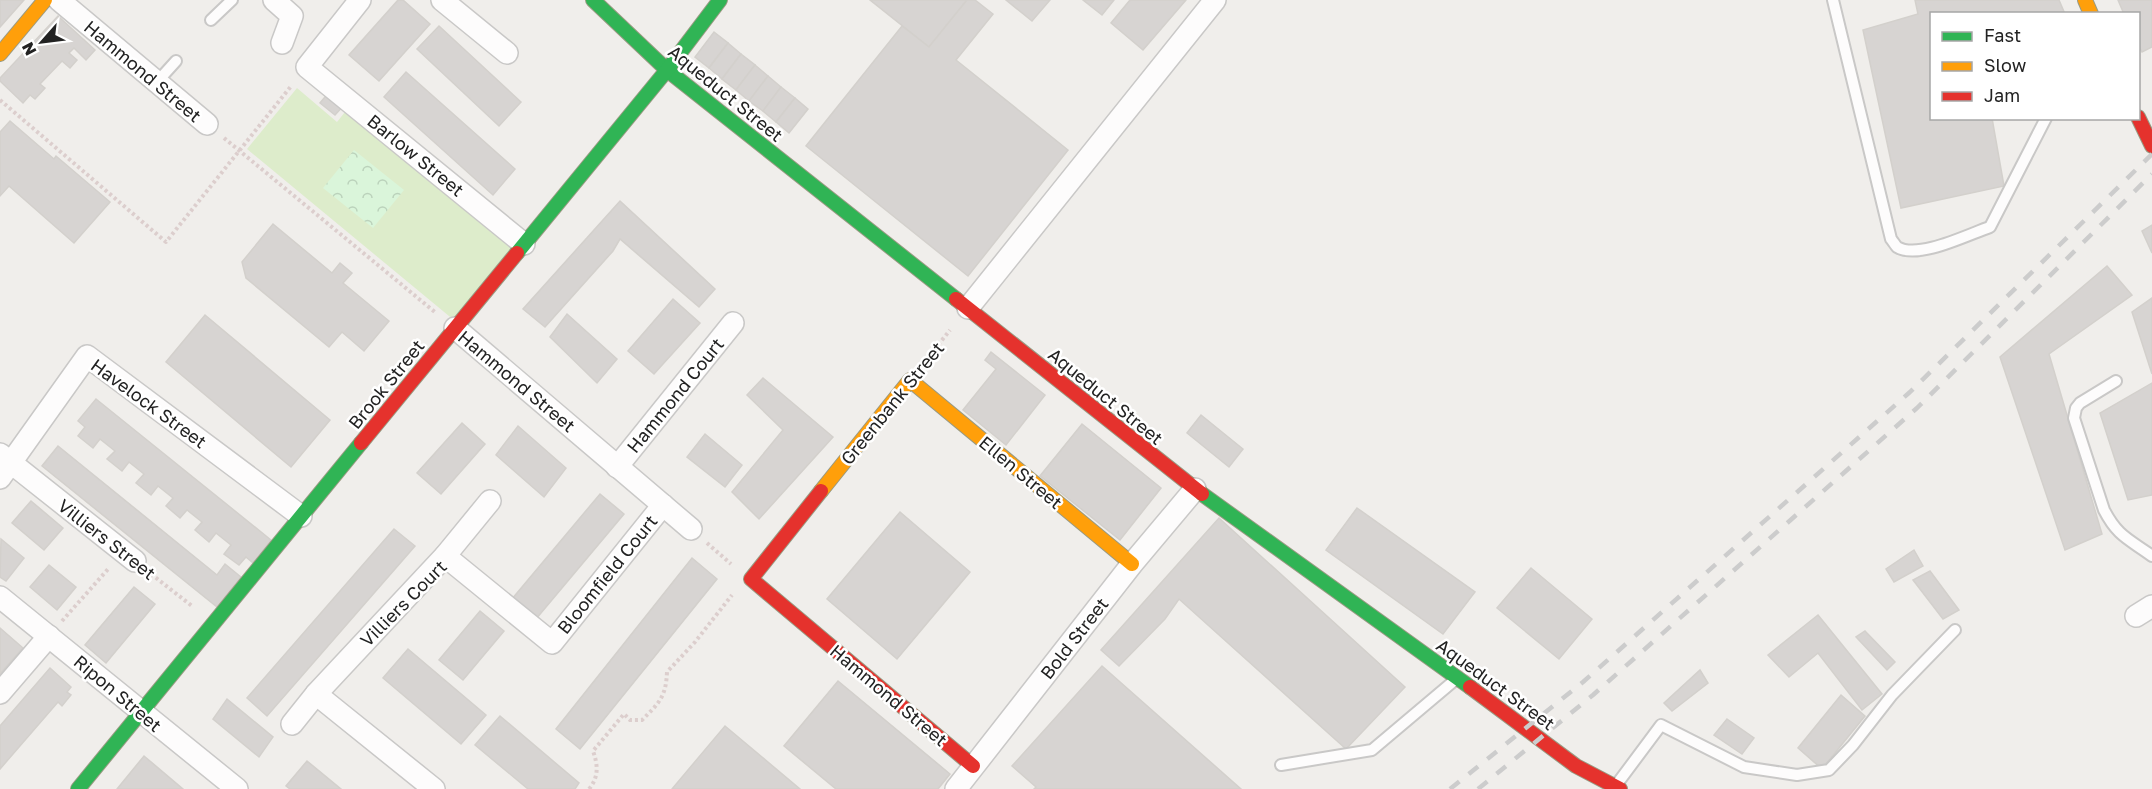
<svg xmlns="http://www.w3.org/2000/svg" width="2152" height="789" viewBox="0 0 2152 789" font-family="'Golos Text',sans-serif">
	<defs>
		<pattern id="park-crowns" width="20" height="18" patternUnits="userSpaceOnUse" patternTransform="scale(1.5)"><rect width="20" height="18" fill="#daf5da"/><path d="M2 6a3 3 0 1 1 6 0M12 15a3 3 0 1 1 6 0" fill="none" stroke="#bbd2bb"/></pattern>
	</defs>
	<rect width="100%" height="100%" fill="#f0eeeb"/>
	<path fill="#ddeccb" d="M297,88L337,122L349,107L517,246L455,321L247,149Z"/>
	<path fill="url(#park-crowns)" d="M354,150L404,190L373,228L323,188Z"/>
	<g fill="#d7d4d2" stroke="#d3d0cc" stroke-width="1.5">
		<path d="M0,0H24L0,27Z"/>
		<path d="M398,0H403L430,24L379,81L349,55Z"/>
		<path d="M870,0H967L929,47Z"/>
		<path d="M967,0H975L993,14L956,60L1068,150L968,276L806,146L902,26L929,47Z"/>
		<path d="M1006,0H1050L1032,21Z"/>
		<path d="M1083,0H1114L1102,15Z"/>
		<path d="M1130,0H1186L1143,50L1111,23Z"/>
		<path d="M1915,0H2059L2065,14H1932V118H1992L2004,186L1901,208L1863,30L1918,14Z"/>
		<path d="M2118,0H2152V47L2142,52L2138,44V14H2124Z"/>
		<path d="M58,16L95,50L86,60L74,48L69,53L77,60L70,68L62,61L40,84L45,88L35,99L30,95L23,103L0,81V78Z"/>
		<path d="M439,26L521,102L499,126L417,49Z"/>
		<path d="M714,32L728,43L709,68L695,57Z"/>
		<path d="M728,43L741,54L722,79L709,68Z"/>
		<path d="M741,54L755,65L736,90L722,79Z"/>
		<path d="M755,65L768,76L749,101L736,90Z"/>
		<path d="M406,72L515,169L493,195L384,97Z"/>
		<path d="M768,76L781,87L763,111L749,101Z"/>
		<path d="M781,87L795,98L776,122L763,111Z"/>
		<path d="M330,91L345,104L335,115L320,103Z"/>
		<path d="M795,98L808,109L789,133L776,122Z"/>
		<path d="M10,121L54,159L56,156L110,202L74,243L9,186L0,196V132Z"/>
		<path d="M620,201L715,289L699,307L620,239L613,251L545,327L523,309Z"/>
		<path d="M273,224L332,273L340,263L352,273L343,283L389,321L364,351L342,332L329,347L246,278L242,262Z"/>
		<path d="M2152,225V253L2142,231Z"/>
		<path d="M2107,266L2132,295L2049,354L2102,534L2065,550L2000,357Z"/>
		<path d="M2152,298V374L2132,312Z"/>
		<path d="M673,299L700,323L654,374L628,351Z"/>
		<path d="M567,314L617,359L597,383L550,337Z"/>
		<path d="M205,315L330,420L291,467L166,362Z"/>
		<path d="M991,352L1045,395L1006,445L963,410L996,369L985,360Z"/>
		<path d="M763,378L833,437L759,519L732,492L783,430L747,395Z"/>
		<path d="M2152,383V495L2128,500L2100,413Z"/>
		<path d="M96,399L271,540L253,563L246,557L239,565L224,554L231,545L216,533L209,542L195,530L202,522L187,510L180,518L166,506L173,498L158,486L151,495L136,483L144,474L129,462L122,471L107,459L115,451L100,439L93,448L78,436L85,427L78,421Z"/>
		<path d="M1201,415L1243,449L1229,467L1187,433Z"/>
		<path d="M462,423L485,444L441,494L417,473Z"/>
		<path d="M1082,424L1161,488L1120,540L1040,476Z"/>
		<path d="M518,426L566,468L544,497L496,455Z"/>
		<path d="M705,434L742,465L725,487L687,457Z"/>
		<path d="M58,446L217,575L225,564L241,577L217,607L42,466Z"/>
		<path d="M600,494L624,514L536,619L512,599Z"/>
		<path d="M31,501L63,528L44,550L12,523Z"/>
		<path d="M1357,508L1475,592L1443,634L1326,550Z"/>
		<path d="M900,512L970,572L897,659L827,599Z"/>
		<path d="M1219,518L1405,687L1346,749L1179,599L1165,619L1119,666L1101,650Z"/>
		<path d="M394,529L415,546L267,716L247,698Z"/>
		<path d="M1,539L24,558L6,581L0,577Z"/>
		<path d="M1914,550L1923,566L1894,582L1886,569Z"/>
		<path d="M692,558L717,579L580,749L556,729Z"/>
		<path d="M49,565L76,587L57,610L30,587Z"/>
		<path d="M1531,568L1592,619L1559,659L1497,608Z"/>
		<path d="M1930,571L1959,610L1943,619L1913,580Z"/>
		<path d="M134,587L155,604L106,663L85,645Z"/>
		<path d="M480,611L504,631L463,680L439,660Z"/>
		<path d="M1818,615L1882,694L1862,710L1818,653L1789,677L1768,655Z"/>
		<path d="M0,628L23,648L0,674Z"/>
		<path d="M1865,631L1895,662L1887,670L1856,637Z"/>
		<path d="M408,649L486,715L461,744L383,678Z"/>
		<path d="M1102,666L1241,789H1034L1036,787L1012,766Z"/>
		<path d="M50,668L71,687L67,692L71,695L62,706L58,702L0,769V726Z"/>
		<path d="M1700,670L1708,683L1672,711L1664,703Z"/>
		<path d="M838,681L950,774L938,789H836L784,746Z"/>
		<path d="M1841,695L1865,716L1822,769L1798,748Z"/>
		<path d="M227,699L273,737L259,757L213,719Z"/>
		<path d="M500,716L579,783L575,789H528L475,745Z"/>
		<path d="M1727,719L1754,738L1742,754L1714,735Z"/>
		<path d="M725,726L800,789H672Z"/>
		<path d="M144,756L183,789H117Z"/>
		<path d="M307,761L341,789H290L286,786Z"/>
	</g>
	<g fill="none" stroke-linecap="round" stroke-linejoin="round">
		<g stroke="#c9c8c7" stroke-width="14">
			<g id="lane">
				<path d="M1833,0L1891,239C1892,240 1896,246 1897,247C1918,260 1969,234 1990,227L2046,118"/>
				<path d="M211,20L232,0"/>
				<path d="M157,82L176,61"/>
				<path d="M2116,381L2080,403L2076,408L2074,418L2104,510C2118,537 2129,539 2152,556"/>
				<path d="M1281,765L1372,750L1455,680"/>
				<path d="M1617,784L1661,725L1744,767L1797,775L1829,770L1853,745L1892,695L1955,630"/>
			</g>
		</g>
		<g stroke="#c9c8c7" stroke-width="24">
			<g id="street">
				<path d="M59,0L207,124"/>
				<path d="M274,0L292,16L282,43"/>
				<path d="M360,0L307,67L524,244"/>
				<path d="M442,0L507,53"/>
				<path d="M968,308L1215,0"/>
				<path d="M455,328L691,529"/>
				<path d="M0,454L135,561"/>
				<path d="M617,467L733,323"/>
				<path d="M0,478L87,356L301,516"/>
				<path d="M445,556L490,501"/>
				<path d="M0,597L237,789"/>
				<path d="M2136,616L2152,606"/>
				<path d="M0,693L49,636"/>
				<path d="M316,694L434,789"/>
				<path d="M292,724L316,694L445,556L552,643L663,505"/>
				<path d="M956,789L1132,564L1195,489"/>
			</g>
		</g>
		<g stroke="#999a82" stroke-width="16">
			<g id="fast">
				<path d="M593,0L667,70L956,299"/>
				<path d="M517,253L667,70L720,0"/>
				<path d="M1202,494L1470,687"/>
				<path d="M78,789L361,443"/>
			</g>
		</g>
		<g stroke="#999a82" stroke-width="16">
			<g id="slow">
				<path d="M2085,0L2091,14"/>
				<path d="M0,54L45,0"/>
				<path d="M821,491L910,380L1132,564"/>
			</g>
		</g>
		<g stroke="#999a82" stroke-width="16">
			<g id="jam">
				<path d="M2138,117L2152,146"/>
				<path d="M956,299L1202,494"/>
				<path d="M361,443L517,253"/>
				<path d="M821,491L751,579L973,766"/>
				<path d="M1470,687L1576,766L1620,789"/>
			</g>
		</g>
		<g stroke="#dccecd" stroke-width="4" stroke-dasharray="3 3" stroke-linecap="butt">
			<path d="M0,100L166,242L292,85"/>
			<path d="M224,138L436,313"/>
			<path d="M927,359L950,330"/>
			<path d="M707,543L731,564"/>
			<path d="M151,574L192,606"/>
			<path d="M62,621L109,568"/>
			<path d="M589,789C599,777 598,765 593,751L624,714L630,720H642C659,703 666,697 667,672L695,642L732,595"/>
		</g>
		<use href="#lane" stroke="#fdfcfc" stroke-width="10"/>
		<use href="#street" stroke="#fdfcfc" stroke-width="21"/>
		<use href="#fast" stroke="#30b455" stroke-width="14"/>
		<use href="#slow" stroke="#ff9f0a" stroke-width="14"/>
		<use href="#jam" stroke="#e5322d" stroke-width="14"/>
		<g stroke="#ccc" stroke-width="4.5" stroke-dasharray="12 12" stroke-linecap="butt">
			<path d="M1450,789L1583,682L1910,392L2152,154"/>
			<path d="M1478,789L1593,695L1917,408L2152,174"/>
		</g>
	</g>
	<g text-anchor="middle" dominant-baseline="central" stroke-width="5" stroke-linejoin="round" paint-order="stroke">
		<g font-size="18" fill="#222" stroke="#fff">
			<text transform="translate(143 71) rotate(40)">Hammond Street</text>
			<text transform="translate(726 93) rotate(39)">Aqueduct Street</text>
			<text transform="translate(416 155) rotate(39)">Barlow Street</text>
			<text transform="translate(517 381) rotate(40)">Hammond Street</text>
			<text transform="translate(386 384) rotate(-51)">Brook Street</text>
			<text transform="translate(675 395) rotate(-51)">Hammond Court</text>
			<text transform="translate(1106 396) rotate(39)">Aqueduct Street</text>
			<text transform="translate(149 403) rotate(36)">Havelock Street</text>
			<text transform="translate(892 403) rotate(-51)">Greenbank Street</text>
			<text transform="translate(1021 472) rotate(40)">Ellen Street</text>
			<text transform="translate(107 539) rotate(38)">Villiers Street</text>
			<text transform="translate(607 574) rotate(-51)">Bloomfield Court</text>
			<text transform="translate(403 603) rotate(-45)">Villiers Court</text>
			<text transform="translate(1074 638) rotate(-52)">Bold Street</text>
			<text transform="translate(1496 684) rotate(36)">Aqueduct Street</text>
			<text transform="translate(118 693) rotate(40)">Ripon Street</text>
			<text transform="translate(889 695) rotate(40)">Hammond Street</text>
		</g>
	</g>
	<rect x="1930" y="12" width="210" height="108" fill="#ffffff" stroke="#a7a7a7" stroke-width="1.5"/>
	<rect x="1942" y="32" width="30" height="9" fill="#30b455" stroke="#a7a7a7" stroke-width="1.5"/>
	<text x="1984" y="42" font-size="18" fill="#222222">Fast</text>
	<rect x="1942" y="62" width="30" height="9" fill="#ff9f0a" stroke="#a7a7a7" stroke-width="1.5"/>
	<text x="1984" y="72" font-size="18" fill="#222222">Slow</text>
	<rect x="1942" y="92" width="30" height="9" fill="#e5322d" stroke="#a7a7a7" stroke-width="1.5"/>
	<text x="1984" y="102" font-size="18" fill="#222222">Jam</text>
	<g transform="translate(42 42) rotate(242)" stroke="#ffffff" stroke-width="4.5" paint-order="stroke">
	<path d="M0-4.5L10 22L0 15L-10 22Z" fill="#222222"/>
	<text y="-9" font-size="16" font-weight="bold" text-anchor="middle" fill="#222222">N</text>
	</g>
</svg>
